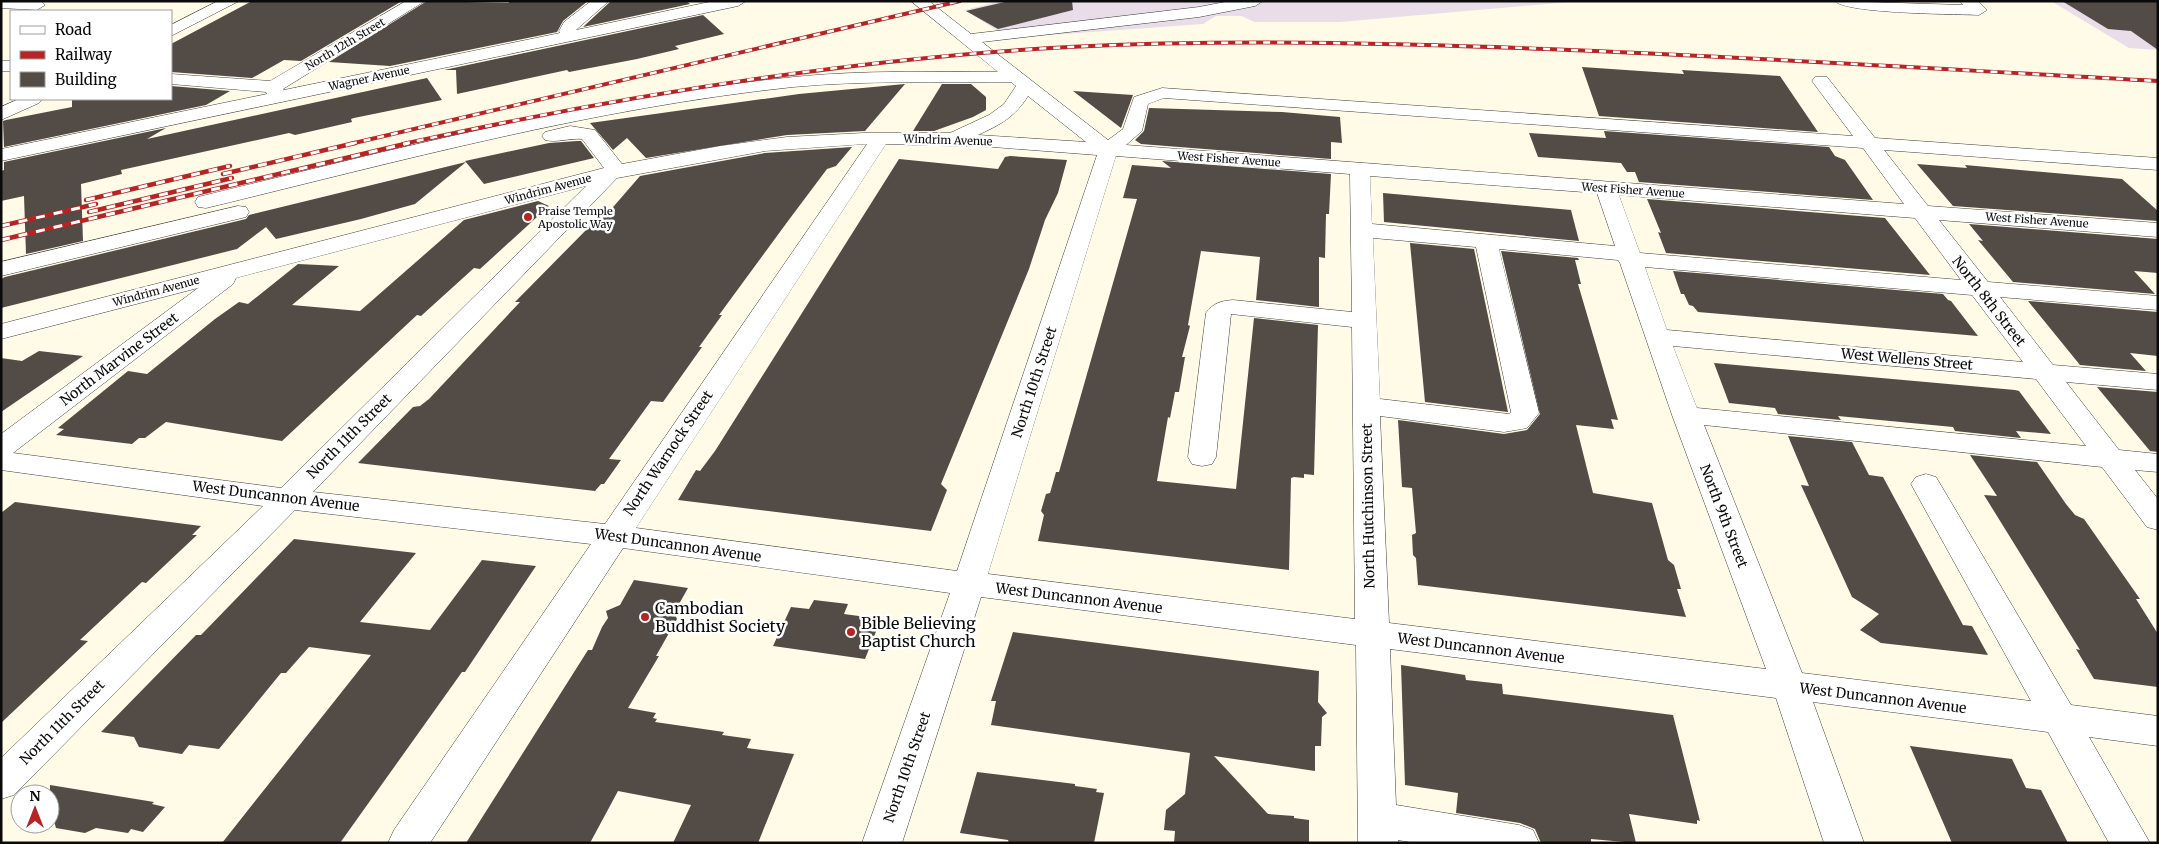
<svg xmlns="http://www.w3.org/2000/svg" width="2159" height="844" viewBox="0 0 2159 844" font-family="Merriweather,serif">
	<rect width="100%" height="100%" fill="#fffbe6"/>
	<g fill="#e8dde9">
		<path d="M1001,1H1580L1340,22H1254L1242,16H1216L1203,24L1009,38L965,10Z"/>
		<path d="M2051,1H2158V50L2129,48Z"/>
	</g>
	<g fill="#524b46">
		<path d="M252,1H402L301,61L284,60L252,78L171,72V44Z"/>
		<path d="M427,1L508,3L511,1H588L563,21L557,32L390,66L329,62Z"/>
		<path d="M611,1H686L690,4L583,27Z"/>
		<path d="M1009,1H1072L1073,10L998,29L966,11Z"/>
		<path d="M2062,1H2158V50L2131,31L2108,29Z"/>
		<path d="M703,15L724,34L675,46L679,49L637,59L569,72L567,70L457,94L456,70H444Z"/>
		<path d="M1582,67L1684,74L1682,70L1780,76L1818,132L1599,116Z"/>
		<path d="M427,78L442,100L354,118L351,119L352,122L295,135L289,133L121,170L122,174L81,184L83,241L26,254L24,196L1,201V171L4,170V162L166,128L147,139Z"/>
		<path d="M905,84L865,131L787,135L646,158L627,138L613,150L590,123L799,94Z"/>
		<path d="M942,84H971L986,97V110L973,117L934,131H913Z"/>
		<path d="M171,86L230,91L206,105L4,147L3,121L6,120L72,107V99H171Z"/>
		<path d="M1073,91L1133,95L1121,128Z"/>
		<path d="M1149,108L1282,112L1340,117L1342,143L1331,142V159L1141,144L1135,140L1144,131Z"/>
		<path d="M1604,131L1829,147L1835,156L1845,160L1873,200L1639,182L1635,172H1627L1621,163L1538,157L1529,133L1606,138Z"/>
		<path d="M577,141H581L594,158L484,184L465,161L549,143Z"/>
		<path d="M852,147L836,166L827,169L788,221L719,315H722L699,347H702L663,402L651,401L609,459L621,460L604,484H601L595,491L358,463L413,407L420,406L429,399L520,302H515L590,226L592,227L614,206L640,176L765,153Z"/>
		<path d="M1010,156L1067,160L1058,193L1045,220L1029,269L941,484L947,490L931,531L678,500L696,470L700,471L715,451L899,159L998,169L1005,157Z"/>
		<path d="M1162,161L1331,174L1329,214H1326L1325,258L1319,257V307L1256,300L1260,257L1201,251L1188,325L1190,326L1182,357H1185L1179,392H1175L1170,418L1168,417L1157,481L1236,489L1254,318L1318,325L1314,475L1304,474V478L1294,477L1291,478L1289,570L1038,541L1044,515L1041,511L1046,494L1050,493L1056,472H1059L1137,199L1123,198L1132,165L1171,168Z"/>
		<path d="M466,162L415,204L361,219L276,239L266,227L237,249L1,308V279L5,277L246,219L249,215Z"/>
		<path d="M1917,164L1967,168L1965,165L2122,179L2158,211V221L1953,206Z"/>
		<path d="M1383,193L1571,210L1579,241L1384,222Z"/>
		<path d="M1647,199L1885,218L1930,275L1666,253L1658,232L1661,233Z"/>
		<path d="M538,201L549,206L480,269L474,268L421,316L417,315L282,441L166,422L145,438H139L132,444L56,435L64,429L58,428L128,371L147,374L215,319L239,302L248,304L298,264L339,266L292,305L360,311L464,220Z"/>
		<path d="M1969,224L2158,239V273L2134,271L2155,294L2013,282L1978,240L1983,241Z"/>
		<path d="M1410,243L1474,249L1508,412L1425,402Z"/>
		<path d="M1501,251L1578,258L1579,260H1575L1581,284H1578L1618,420L1611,419L1614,429L1576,425L1593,493L1652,503L1668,560L1674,565L1681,589H1677L1686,617L1418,585L1416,558L1413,555L1412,535L1416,533L1412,488L1402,487L1398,420L1504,434L1527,430L1540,414Z"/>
		<path d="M1673,271L1943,294L1948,300L1951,301L1978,336L1698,312L1693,306L1689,305L1684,294H1681Z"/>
		<path d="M2028,301L2158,312V356L2130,353L2146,371L2080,365Z"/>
		<path d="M39,351L83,356L1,412V358L22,361Z"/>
		<path d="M1714,363L2015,390L2019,391L2051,434L2016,431L2021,438L1955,431L1953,427L1838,416L1841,420L1778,414L1775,408L1729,403Z"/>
		<path d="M2097,387L2158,392V452L2150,451Z"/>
		<path d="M1788,436L1852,442L1869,475L1883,477L1963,625L1972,626L1988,655L1881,643L1860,630L1879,614L1852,597L1801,485L1809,486Z"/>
		<path d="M1970,455L2037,462L2066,504L2075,515L2084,519L2140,599H2136L2158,634V687L2094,679L2076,649L2080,650L1984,495L1997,496Z"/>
		<path d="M15,502L201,526L192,535H197L146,583L142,582L80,640L88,641L1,723V513Z"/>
		<path d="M294,539L416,553L360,622L430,630L482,560L536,566L465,672H462L340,843H222L371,655L309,647L286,673H281L219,749L189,745L182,754L139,747L134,737L101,732L196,635H201Z"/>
		<path d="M634,580L688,588L674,613L677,619L656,656H659L628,708L656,713L653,718L657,719L655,722L724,732L722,735L751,739L747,748L794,754L758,843H673L691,805L618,791L590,843H466L588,650H592L602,627L608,618L606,611L620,605Z"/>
		<path d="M814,600L848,604L844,614L881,619L865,659L773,646L791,607L809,609Z"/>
		<path d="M1013,632L1319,671L1318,702L1327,713L1322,717L1321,746H1315V771L1214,756L1268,814L1294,816V818L1309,820V843H1174L1175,831L1164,830L1166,810L1185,794L1190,753L991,725L996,701H991Z"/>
		<path d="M1401,665L1465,675L1466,680L1502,684L1503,694L1673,715L1700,821L1697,820V824L1629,814L1636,843L1591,839V843H1541L1535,829L1520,823L1456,813L1458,793L1405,785Z"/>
		<path d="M1910,746L2012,759L2026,788L2041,790L2068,843H1952Z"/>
		<path d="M977,772L1075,784V786L1097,789L1096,792L1104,793L1094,843H1009L1008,840L960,833Z"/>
		<path d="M50,785L154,802L152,804L165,807L143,832L131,829L128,833L96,828L85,833L56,828L54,821H50Z"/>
	</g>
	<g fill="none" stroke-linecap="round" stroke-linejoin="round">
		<g stroke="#3d3d3d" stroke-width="1">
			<g id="minor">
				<path d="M1,1H41L45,5L37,10L1,8Z"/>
				<path d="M218,1H239L171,36V25Z"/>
				<path d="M406,1H425L283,89L284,90L560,33L559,31L564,22L591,1H609L576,30L714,1H746L738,6L1,161V149L267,94L266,92L171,84V74L270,81Z"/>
				<path d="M911,1H929L971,34L1199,7L1230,1H1263L1255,6L1199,17L982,42L1108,140L1123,129L1134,97L1162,88L1853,136L1812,81L1815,77H1827L1875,138L2158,158V170L1884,150L1928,206L2158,223V237L1939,220L1988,282L2158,296V310L2000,297L2053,365L2158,374V390L2066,382L2119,450L2158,454V472L2135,470L2158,499V530L2147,527L2102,467L1704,425L1802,673L2031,701L1911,484L1916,477L1926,474L1936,477L2071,705L2158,716V746L2089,737L2150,843H2109L2048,732L1813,702L1864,843H1824L1776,698L1390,649L1396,805L1519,825L1533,830L1539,843H1415L1398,840V843H1358L1356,645L981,597L902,843H862L950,593L623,548L430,843H388L394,830L591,544L295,510L14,795L1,799V758L263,506L1,470V434L198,288L1,339V324L604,168L582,139C569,138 557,143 545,140L542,136L545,132L570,126L595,130L622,164L720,146L787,137L864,133H950L989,115L1004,104L1016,86L1011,82C939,83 866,80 793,87C594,108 400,161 206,208L198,207L195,202L198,197C395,149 593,97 794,77C862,70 930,72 998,72ZM1028,96L1086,142L978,135C1001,124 1014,118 1028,96ZM1164,98L1863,148L1904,204L1126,145L1142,131L1148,104ZM867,144L605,524L313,492L617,178L765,151ZM886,144L993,147L1097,155L957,571L636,528ZM1116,156L1350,174L1352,312L1233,300C1221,301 1213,303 1206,313L1188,457L1192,464L1202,466L1212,464L1216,457L1231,314L1352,327L1355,619L988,574ZM1370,176L1597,193L1615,246L1372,224ZM586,186L281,488L13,453L233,284L236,278ZM1619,195L1915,218L1961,280L1640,253ZM1373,238L1476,247L1511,412L1509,414L1380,399ZM1499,249L1618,260L1620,263L1672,415L1766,669L1389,623L1380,416L1504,432L1527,428L1539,413ZM1645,267L1972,295L2023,362L1667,330ZM1673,346L2036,379L2086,446L1697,408Z"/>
				<path d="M1835,1L1963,5L1960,1H1978L1987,10L1979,15C1957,14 1845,14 1835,1Z"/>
				<rect x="1" y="61" width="10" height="10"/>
				<path d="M19,99H42L39,103L1,120V107Z"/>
				<path d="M238,206L246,207L249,212L246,217L1,276V262Z"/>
			</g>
		</g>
		<use href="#minor" fill="#fff" fill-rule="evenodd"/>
		<g stroke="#b72425" stroke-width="4">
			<g id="rail-far1">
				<path d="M350,144L960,1"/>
				<path d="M403,144C622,96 845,59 1069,47C1228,39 1388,43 1547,49C1751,57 1954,70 2158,81"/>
			</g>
		</g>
		<g stroke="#b72425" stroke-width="4.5">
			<g id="rail">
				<path d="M223,174L355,143"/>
				<path d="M86,200L230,166"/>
				<path d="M89,212L232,178"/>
				<path d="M1,226L96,204"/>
				<path d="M1,240L409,143"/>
			</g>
		</g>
		<use href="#rail-far1" stroke="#fff" stroke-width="2.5" stroke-dasharray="7" stroke-linecap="butt"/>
		<use href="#rail" stroke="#fff" stroke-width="3" stroke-dasharray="9" stroke-linecap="butt"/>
	</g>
	<g fill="#b72425" stroke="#fff" stroke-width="2">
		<circle cx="528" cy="217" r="5"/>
		<circle cx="645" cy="617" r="5"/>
		<circle cx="851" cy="632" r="5"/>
	</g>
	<g text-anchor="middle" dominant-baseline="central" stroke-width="5" stroke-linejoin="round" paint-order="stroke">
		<g font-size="11" fill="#0a0a0a" stroke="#fff">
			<text transform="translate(345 44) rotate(-31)">North 12th Street</text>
			<text transform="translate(369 78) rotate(-12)">Wagner Avenue</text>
			<text transform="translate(948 140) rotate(2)">Windrim Avenue</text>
			<text transform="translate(1229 159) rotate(4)">West Fisher Avenue</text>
			<text transform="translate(548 189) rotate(-15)">Windrim Avenue</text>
			<text transform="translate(1633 190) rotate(4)">West Fisher Avenue</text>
			<text transform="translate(2037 220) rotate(4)">West Fisher Avenue</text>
			<text transform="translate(156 291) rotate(-15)">Windrim Avenue</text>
		</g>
		<g font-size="11" fill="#0a0a0a" stroke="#fff" text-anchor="start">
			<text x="538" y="211">Praise Temple<tspan x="538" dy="13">Apostolic Way</tspan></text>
		</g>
		<g font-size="14" fill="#0a0a0a" stroke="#fff">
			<text transform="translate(1989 301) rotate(52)">North 8th Street</text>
			<text transform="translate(119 359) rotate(-37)">North Marvine Street</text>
			<text transform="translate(1907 359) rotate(5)">West Wellens Street</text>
			<text transform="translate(1034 382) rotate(-72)">North 10th Street</text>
			<text transform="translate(349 436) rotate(-45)">North 11th Street</text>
			<text transform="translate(668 453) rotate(-56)">North Warnock Street</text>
			<text transform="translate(276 496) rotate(7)">West Duncannon Avenue</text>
			<text transform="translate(1368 506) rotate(-91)">North Hutchinson Street</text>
			<text transform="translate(1724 516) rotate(69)">North 9th Street</text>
			<text transform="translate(678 545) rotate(8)">West Duncannon Avenue</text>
			<text transform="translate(1079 598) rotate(7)">West Duncannon Avenue</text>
			<text transform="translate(1481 648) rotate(7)">West Duncannon Avenue</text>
			<text transform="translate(1883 698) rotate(7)">West Duncannon Avenue</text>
			<text transform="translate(62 722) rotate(-45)">North 11th Street</text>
			<text transform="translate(907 767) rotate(-71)">North 10th Street</text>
		</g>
		<g font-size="16" fill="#0a0a0a" stroke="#fff" text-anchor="start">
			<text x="655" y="608">Cambodian<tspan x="655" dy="18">Buddhist Society</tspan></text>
			<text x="861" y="623">Bible Believing<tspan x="861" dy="18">Baptist Church</tspan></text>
		</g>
	</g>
	<rect width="2159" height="844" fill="none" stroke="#0a0a0a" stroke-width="5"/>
	<rect x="10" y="10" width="162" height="90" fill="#ffffff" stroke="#9d9d9d"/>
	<rect x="20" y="26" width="25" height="8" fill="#ffffff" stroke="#9d9d9d"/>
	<text x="55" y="35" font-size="15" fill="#0a0a0a">Road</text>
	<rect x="20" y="51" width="25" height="8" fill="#b72425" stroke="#9d9d9d"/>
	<text x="55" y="60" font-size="15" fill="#0a0a0a">Railway</text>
	<rect x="20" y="72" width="25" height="15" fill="#524b46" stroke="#9d9d9d"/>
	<text x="55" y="85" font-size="15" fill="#0a0a0a">Building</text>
	<g transform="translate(35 809)"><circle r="24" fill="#ffffff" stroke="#9d9d9d"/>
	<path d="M0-4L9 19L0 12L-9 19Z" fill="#b72425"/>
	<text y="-8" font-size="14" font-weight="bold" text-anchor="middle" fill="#0a0a0a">N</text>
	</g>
</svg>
